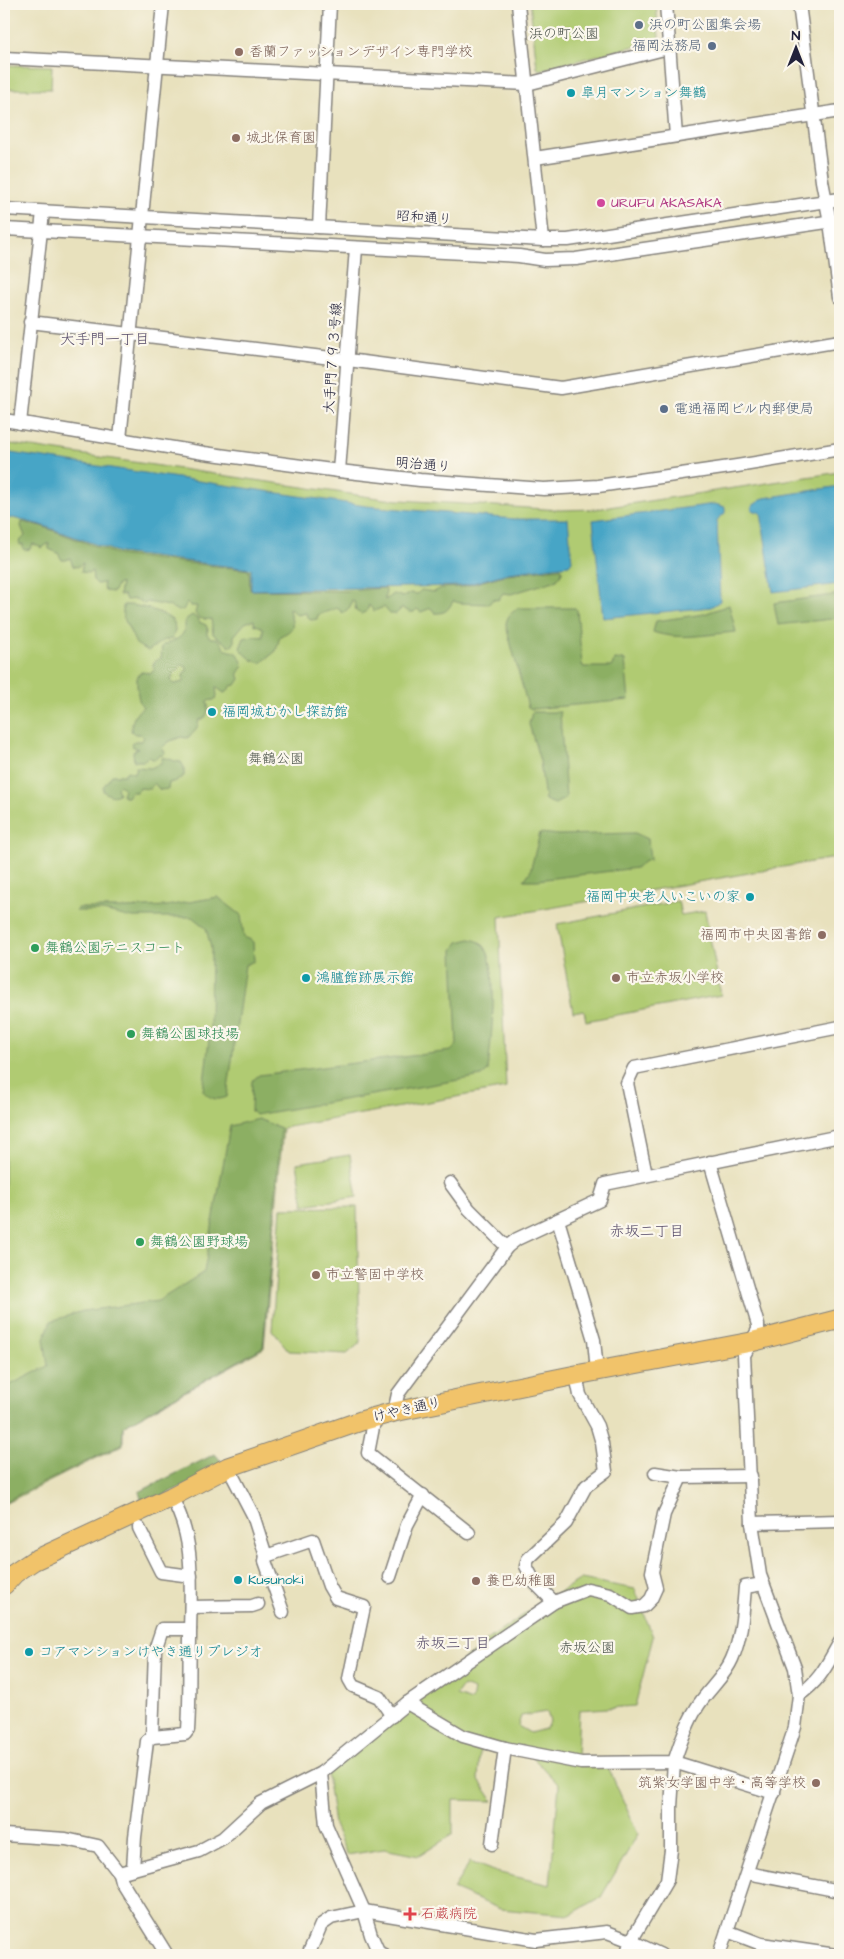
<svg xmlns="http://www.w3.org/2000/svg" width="844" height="1959" viewBox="0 0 844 1959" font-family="'Architects Daughter','Klee One',sans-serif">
	<rect width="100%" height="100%" fill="#fbf7ec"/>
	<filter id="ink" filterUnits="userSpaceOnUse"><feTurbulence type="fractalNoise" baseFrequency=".02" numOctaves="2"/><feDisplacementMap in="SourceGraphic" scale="10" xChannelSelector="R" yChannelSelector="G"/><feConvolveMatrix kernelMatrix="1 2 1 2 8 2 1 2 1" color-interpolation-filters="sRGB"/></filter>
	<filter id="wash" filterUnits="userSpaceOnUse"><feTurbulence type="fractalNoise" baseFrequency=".0096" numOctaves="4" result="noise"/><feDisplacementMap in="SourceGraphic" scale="20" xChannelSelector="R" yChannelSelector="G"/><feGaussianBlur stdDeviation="1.12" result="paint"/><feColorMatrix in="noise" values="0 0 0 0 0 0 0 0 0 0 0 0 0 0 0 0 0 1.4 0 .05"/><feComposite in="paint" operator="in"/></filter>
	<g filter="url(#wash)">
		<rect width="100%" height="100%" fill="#e8e1bd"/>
		<g fill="#b0cb72" stroke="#697656" fill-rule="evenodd">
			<path d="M530,4H656L659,37L655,41L540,70L537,68Z"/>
			<path d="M4,65L52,66L51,89H4Z"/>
			<path d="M4,443L384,499L560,510L596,509L840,472V857L499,917L506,1088L283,1128L264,1348L123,1426V1445L4,1504Z"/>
			<path d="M678,901L681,915L705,911L721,995L586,1021L584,1010L573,1012L557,924Z"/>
			<path d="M350,1155L357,1197L304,1205L297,1163Z"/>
			<path d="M357,1207L360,1343L347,1354L289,1351L272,1330L281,1208Z"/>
			<path d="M581,1579L635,1589L653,1637L635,1706L579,1710L577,1757L606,1762L638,1834L601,1897L570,1915L500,1909L453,1889L470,1862L496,1872L550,1885L559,1785L522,1746L480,1750L478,1779L493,1801L453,1800V1834L419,1856L384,1849L347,1855L334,1825L327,1773L489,1639L535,1607ZM463,1686L474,1690L472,1701L456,1696ZM547,1712L550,1722L545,1729L530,1733L518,1726L521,1716Z"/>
		</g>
		<g fill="#8caf64" stroke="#576850" fill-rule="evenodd">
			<path d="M22,522L41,526L119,555L249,570L250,590L347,591L382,588L386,589L385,600L394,594L403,597L410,593L417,594L421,590L434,592L441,588L462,587L508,574L559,568H562V572L557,580L511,594L503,593L498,600L493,599L489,604L460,603L453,601C449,609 445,614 435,613L431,608L421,612L417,609L414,612H410L402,608L396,614H390L384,607L374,611L369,605L367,611L361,614L356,611L354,601L352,600L350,607L343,613L337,608L318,615L317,619L311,620L307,616L306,613L297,615L289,608C290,622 300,628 280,636L276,651L261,663L252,660C248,656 243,653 240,648L244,638L252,636L263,637V628L254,624V620L245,623L234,636V643L232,646L228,645L213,634L211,619C204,620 198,619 195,613L197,606H190L187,603L183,610L178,611L169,606L147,602L145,604L136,599L126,600L124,595H119L121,584H118L113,592L105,591L103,587L104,583L97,584L93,580L92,571L89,573L81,572L83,563L77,567L73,566L70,558L66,560H62L58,553L49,549V543L42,548L33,544L30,549L25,550L23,549V544L20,545L19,542L25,536L21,526Z"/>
			<path d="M840,594V618L778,625L774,603Z"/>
			<path d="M123,605C137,604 165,612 174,622L175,630L172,639L162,641L148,651L136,644L123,616Z"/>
			<path d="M729,605L736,632C709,634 679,641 653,632L656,621L704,614Z"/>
			<path d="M518,608H575L577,610L582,665L583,667H611L615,660H625L629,700L532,709L528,707L506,626C506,617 511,613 518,608Z"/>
			<path d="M192,615L198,619L199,622L206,625L208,630L207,634L210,638C218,637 222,642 224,649C236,653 239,651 243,666L238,673L240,679L236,685L231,686L227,692L224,693L216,687L217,697L214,700L207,701C209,708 209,712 204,719L199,720C197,729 195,733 187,738L181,737L168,742L162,748L165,752L163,755L158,756L156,759H152L149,756L143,761H134L133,751L138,749L132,746L131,743L135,741H141L144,738L140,734H135L131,731C131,721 135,713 143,707C137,701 137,686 137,678L141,672L151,673L155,669L153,666L155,661L161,658L162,646C175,638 186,641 185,620ZM180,665H183L187,668V670L183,675L184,682L174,684L171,681L173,673L178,670Z"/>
			<path d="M532,712H560L566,798L555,804L545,800L540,761L529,724Z"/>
			<path d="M162,758C169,757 173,762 181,762L184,767V776L176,781L169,783L168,789L160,790L154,783L150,789L140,788L137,792H131L127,797H124L122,794L124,789L120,785L117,788L119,793C115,798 108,795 103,791V787L112,775H124L127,771L134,773L136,767L151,768L161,763Z"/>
			<path d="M540,833L559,835L635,833L648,839L650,860L645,861L636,868L537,880H524L530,872Z"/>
			<path d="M218,897L241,915L244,937L251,940L253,942L254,961L245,965L227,1097C217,1101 210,1099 203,1091L210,1031L211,948L206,928L192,917H128L103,911H76L77,908H126L166,906Z"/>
			<path d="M470,939C474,940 479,941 481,943C502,958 490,1047 488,1071L482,1076L255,1115L251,1111L252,1081L259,1075L451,1051L457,1045L453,950L458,942Z"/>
			<path d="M258,1119L281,1128L263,1347L123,1426L122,1444L4,1502V1388L48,1366L44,1339L51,1321L83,1311L158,1301L204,1272L230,1126Z"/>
			<path d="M215,1454L225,1466L143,1505L139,1492Z"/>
		</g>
		<g fill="#47a5c6" stroke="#346480">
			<path d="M4,452L366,506L515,519H568L572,561L569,565L508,573L462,586L251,590V569L120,553L41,525L13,518L4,519Z"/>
			<path d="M840,486V584L773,592L761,513L752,510V506L764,498Z"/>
			<path d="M715,504L725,507V513L717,520L720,601L711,607L603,618L593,520Z"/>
		</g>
	</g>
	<g filter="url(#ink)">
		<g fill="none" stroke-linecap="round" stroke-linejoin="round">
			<g stroke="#85827c" stroke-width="15">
				<g id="minor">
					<path d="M518,4L543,240"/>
					<path d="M666,4L676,136"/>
					<path d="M799,4L822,181L830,222L840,297"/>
					<path d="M4,58L527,84L668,48"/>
					<path d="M535,158L840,111"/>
					<path d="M4,209L543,240H568L840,199"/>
					<path d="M319,227L330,4"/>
					<path d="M4,229L519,256L545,260L576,259L840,220"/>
					<path d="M30,322L348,360L561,388L840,341"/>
					<path d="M4,420L204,453L339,471L420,480L544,489L598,486L737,466L840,449"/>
					<path d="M20,423L43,212"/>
					<path d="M120,439L163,4"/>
					<path d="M339,471L356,248"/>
					<path d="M710,1162L758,1325V1330L744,1355L752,1523L760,1575L795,1668L799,1695"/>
					<path d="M646,1175L627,1083L634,1068L840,1027"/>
					<path d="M450,1183L469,1209L507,1247"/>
					<path d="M558,1220L594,1340L597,1371"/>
					<path d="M394,1412L398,1394L507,1247L517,1239L600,1200L605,1184L840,1136"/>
					<path d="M375,1417L368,1453L469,1533"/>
					<path d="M228,1467L253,1515L266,1556L313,1540L329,1586L336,1598L364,1607L349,1679L353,1686L379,1697L392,1716"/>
					<path d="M655,1473L681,1477L751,1476"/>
					<path d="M752,1523L840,1521"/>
					<path d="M139,1528L161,1572L191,1576"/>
					<path d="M266,1556L265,1561L283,1612"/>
					<path d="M390,1577L407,1525L423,1495"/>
					<path d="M554,1602L535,1583L526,1566L528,1559L566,1523L586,1486L606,1471L602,1443L597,1426L580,1395L576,1375"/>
					<path d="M191,1607L252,1606L258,1604"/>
					<path d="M407,1703L554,1602L588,1589L610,1594L632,1608L644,1606L651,1599L656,1588L652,1572L664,1514L681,1477"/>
					<path d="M152,1737L155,1650L162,1629H190"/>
					<path d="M505,1748L581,1763L674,1762C680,1744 686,1725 696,1709C706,1691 724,1678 732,1659C742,1636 743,1611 745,1587L763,1584"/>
					<path d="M321,1773L326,1825L364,1911L371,1935L379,1953L384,1955"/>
					<path d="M4,1835L66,1839L98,1846L119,1873L121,1881L167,1955"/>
					<path d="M133,1869L135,1837L147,1741L152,1737L185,1734L188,1730C190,1700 189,1669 190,1639C190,1591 197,1540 171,1497"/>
					<path d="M119,1873L199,1851L223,1838L261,1803L321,1773L407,1703L463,1736L505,1748L492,1844"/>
					<path d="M747,1873L840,1891"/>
					<path d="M727,1931L761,1944L836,1955"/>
					<path d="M308,1955L321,1925L331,1918L364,1911L536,1940L607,1932L631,1941L661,1955"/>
					<path d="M626,1955L631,1941L667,1880L671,1850V1807L674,1762L774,1793"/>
					<path d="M719,1955L795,1727L799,1695C821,1680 827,1664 840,1642"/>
				</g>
			</g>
			<g stroke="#85827c" stroke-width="21">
				<path id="highway" d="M4,1585L15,1573L33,1561L171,1497L228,1467L361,1421L394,1412L576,1375L751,1342L840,1319"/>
			</g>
			<use href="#minor" stroke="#fff" stroke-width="12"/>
			<use href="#highway" stroke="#f1c36a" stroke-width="19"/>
		</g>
	</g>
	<g fill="#5c6f8a" stroke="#fbf7ec" stroke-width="2">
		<circle cx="639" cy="25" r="5"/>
		<circle cx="712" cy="46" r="5"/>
		<circle cx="664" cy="409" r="5"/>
	</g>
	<g fill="#8d6e63" stroke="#fbf7ec" stroke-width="2">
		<circle cx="239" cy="52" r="5"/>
		<circle cx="236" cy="138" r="5"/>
		<circle cx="822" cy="935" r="5"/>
		<circle cx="616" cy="978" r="5"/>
		<circle cx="316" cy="1275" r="5"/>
		<circle cx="476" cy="1581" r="5"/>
		<circle cx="816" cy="1783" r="5"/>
	</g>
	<g fill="#0f9aa8" stroke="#fbf7ec" stroke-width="2">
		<circle cx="571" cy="93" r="5"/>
		<circle cx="212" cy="712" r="5"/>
		<circle cx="750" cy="897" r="5"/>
		<circle cx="306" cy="978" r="5"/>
		<circle cx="238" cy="1580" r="5"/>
		<circle cx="29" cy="1652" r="5"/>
	</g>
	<circle fill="#d1479c" stroke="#fbf7ec" stroke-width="2" cx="601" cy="203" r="5"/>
	<g fill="#2e9e5b" stroke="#fbf7ec" stroke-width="2">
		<circle cx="35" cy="948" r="5"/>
		<circle cx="131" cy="1034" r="5"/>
		<circle cx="140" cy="1242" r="5"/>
	</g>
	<path fill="#e0444e" stroke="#fbf7ec" stroke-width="2" d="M407.5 1906.5h5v5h5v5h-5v5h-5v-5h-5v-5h5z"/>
	<g text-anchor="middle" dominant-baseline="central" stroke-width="4.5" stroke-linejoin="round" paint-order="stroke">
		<g font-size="14" fill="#4e5e75" stroke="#fbf7ec" text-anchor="start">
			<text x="649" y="25">浜の町公園集会場</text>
			<text x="702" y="46" text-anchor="end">福岡法務局</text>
			<text x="674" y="409">電通福岡ビル内郵便局</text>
		</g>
		<g font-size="14" fill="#4d554c" stroke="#fbf7ec">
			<text x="564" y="34">浜の町公園</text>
			<text x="276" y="759">舞鶴公園</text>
			<text x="587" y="1648">赤坂公園</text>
		</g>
		<g font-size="14" fill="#785e54" stroke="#fbf7ec" text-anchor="start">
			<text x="249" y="52">香蘭ファッションデザイン専門学校</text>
			<text x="246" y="138">城北保育園</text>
			<text x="812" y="935" text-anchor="end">福岡市中央図書館</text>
			<text x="626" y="978">市立赤坂小学校</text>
			<text x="326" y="1275">市立警固中学校</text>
			<text x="486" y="1581">養巴幼稚園</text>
			<text x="806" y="1783" text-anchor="end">筑紫女学園中学・高等学校</text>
		</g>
		<g font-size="14" fill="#0d838f" stroke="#fbf7ec" text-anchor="start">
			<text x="581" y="93">皐月マンション舞鶴</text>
			<text x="222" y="712">福岡城むかし探訪館</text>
			<text x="740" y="897" text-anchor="end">福岡中央老人いこいの家</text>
			<text x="316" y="978">鴻臚館跡展示館</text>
			<text x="248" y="1580">Kusunoki</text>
			<text x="39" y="1652">コアマンションけやき通りプレジオ</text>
		</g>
		<g font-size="14" fill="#b23c85" stroke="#fbf7ec" text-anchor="start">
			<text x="611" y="203">URUFU AKASAKA</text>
		</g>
		<g font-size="14" fill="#22223b" stroke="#fbf7ec">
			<text transform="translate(424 218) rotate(4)">昭和通り</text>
			<text transform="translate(333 358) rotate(-86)">大手門７９３号線</text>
			<text transform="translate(423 465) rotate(5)">明治通り</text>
			<text transform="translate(407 1410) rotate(-13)">けやき通り</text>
		</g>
		<g font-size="14" fill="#27864d" stroke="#fbf7ec" text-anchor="start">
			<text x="45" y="948">舞鶴公園テニスコート</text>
			<text x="141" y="1034">舞鶴公園球技場</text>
			<text x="150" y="1242">舞鶴公園野球場</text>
		</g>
		<g font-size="14" fill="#be3a42" stroke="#fbf7ec" text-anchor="start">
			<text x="421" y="1914">石蔵病院</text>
		</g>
		<g font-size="15" fill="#584d6a" stroke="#fbf7ec">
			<text x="105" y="339">大手門一丁目</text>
			<text x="647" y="1231">赤坂二丁目</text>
			<text x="453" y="1643">赤坂三丁目</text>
		</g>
	</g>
	<rect width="844" height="1959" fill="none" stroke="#fbf7ec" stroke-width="20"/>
	<g transform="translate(796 48)" stroke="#fbf7ec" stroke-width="4" paint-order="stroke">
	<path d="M0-4L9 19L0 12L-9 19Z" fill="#22223b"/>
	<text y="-8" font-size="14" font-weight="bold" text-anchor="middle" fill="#22223b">N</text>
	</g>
</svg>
